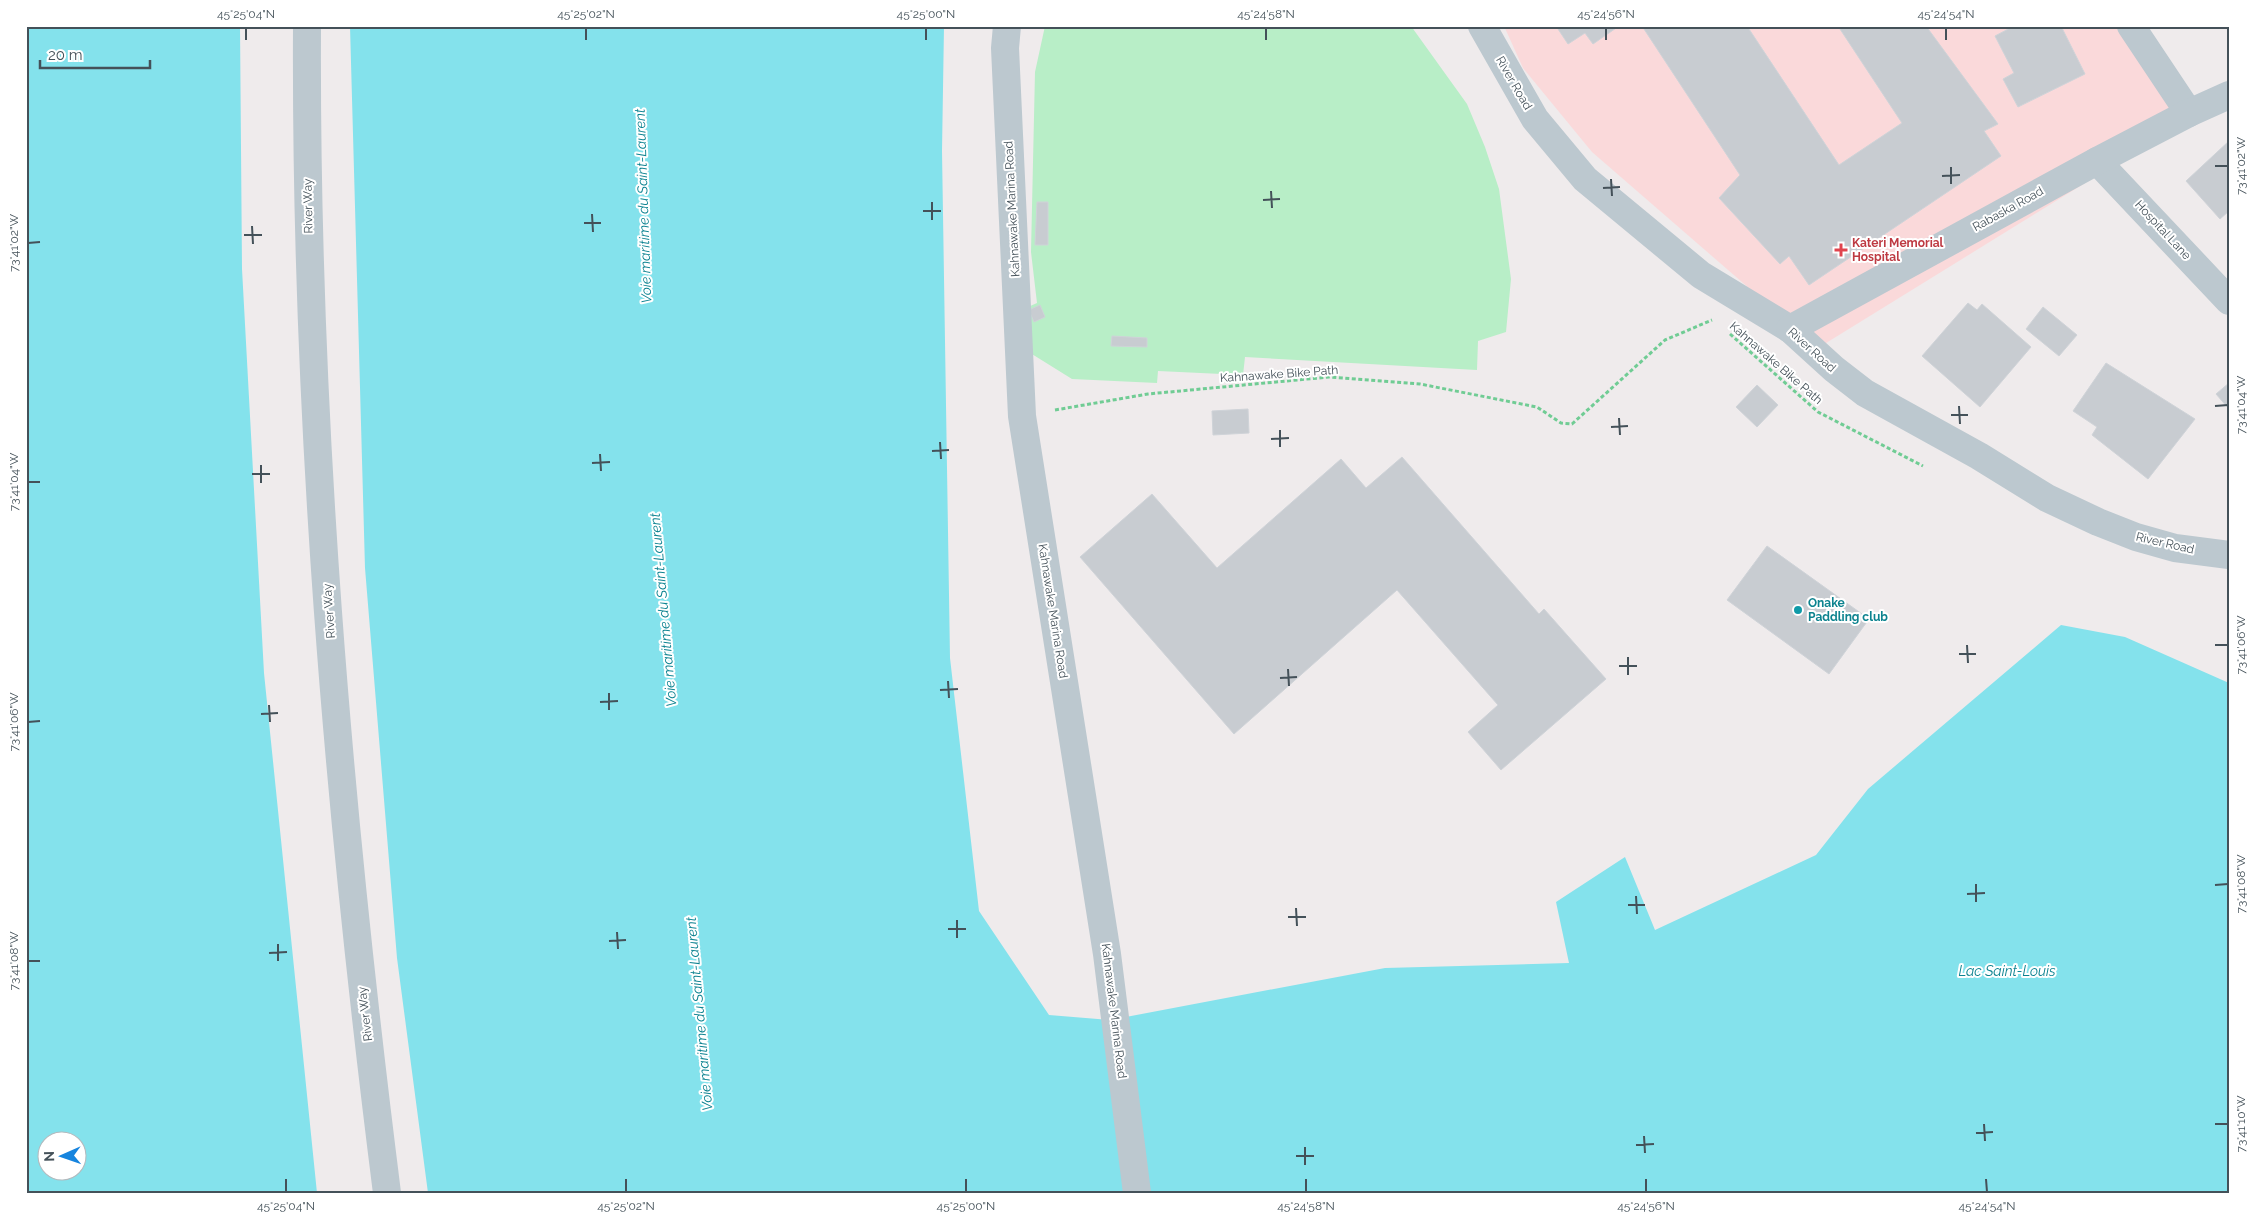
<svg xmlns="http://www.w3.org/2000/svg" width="2255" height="1219" viewBox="0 0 2255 1219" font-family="Raleway,sans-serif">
	<rect width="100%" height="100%" fill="#efebec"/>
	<path fill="#fad9da" d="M1504,26H2129L2192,117L1818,348L1592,152L1523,68Z"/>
	<path fill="#b8eec7" d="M1045,26H1411L1467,104L1485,147L1499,189L1511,279L1506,332L1478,341L1477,370L1245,357L1243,375L1158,371L1157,383L1072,379L1027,351L1028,307L1037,303L1031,252L1035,72Z"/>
	<g fill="#84e2ec" fill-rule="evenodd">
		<path d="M26,26H240L242,269L264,673L317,1193H26ZM48,1142H78V1172H48Z"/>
		<path d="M350,26H944L942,151L950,658L979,911L1049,1015L1110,1020L1385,968L1569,963L1556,902L1625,857L1655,930L1816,855L1868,789L2061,625L2125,637L2229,683V1193H428L397,958L365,568Z"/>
	</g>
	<g fill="#c8ccd1" stroke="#cfd3d8">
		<path d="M1556,26H1619L1593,44L1585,33L1568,44Z"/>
		<path d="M1642,26H1747L1839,165L1902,123L1838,26H1926L1998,124L1984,131L2001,156L1809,285L1789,256L1780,264L1719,198L1740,175Z"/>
		<path d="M2014,26H2061L2085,74L2018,107L2003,79L2014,73L1995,36Z"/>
		<path d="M2229,141V211L2220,219L2186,181Z"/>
		<path d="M1037,202H1048V245H1035Z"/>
		<path d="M1968,303L1977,310L1982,304L2031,347L1980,407L1922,356Z"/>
		<path d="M1040,305L1045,317L1034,322L1029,310Z"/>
		<path d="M2043,307L2077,335L2059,356L2026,329Z"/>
		<path d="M1112,336L1147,338V347L1111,346Z"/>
		<path d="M2106,363L2195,419L2148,479L2092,435L2097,427L2073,411Z"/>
		<path d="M2229,383V409L2216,394Z"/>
		<path d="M1757,385L1778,405L1757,427L1736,407Z"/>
		<path d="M1248,409L1249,433L1213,435L1212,411Z"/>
		<path d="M1402,457L1539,614L1544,609L1606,679L1501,770L1468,732L1498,705L1397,590L1234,734L1080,557L1152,494L1217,568L1341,459L1366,488Z"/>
		<path d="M1767,546L1869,619L1829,674L1727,600Z"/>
	</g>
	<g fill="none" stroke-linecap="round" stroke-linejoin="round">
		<g stroke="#70cc94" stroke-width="3" stroke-dasharray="4 2.5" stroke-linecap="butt">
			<path d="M1730,334L1818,412L1923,466"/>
			<path d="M1055,410L1148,394L1329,377L1420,384L1537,407L1561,423L1572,424L1665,340L1712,320"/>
		</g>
		<g stroke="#bcc8cf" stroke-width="28">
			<path d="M307,26C305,416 338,806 387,1193"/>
			<path d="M1007,26L1005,48L1022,416L1107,954L1137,1193"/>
			<path d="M1482,26L1535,119L1585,179L1701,275L1790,329L1834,369L1865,393L1979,456L2047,498L2098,522L2136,537L2175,548L2229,555"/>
			<path d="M2131,26L2189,113"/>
			<path d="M2097,161L2229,301"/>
			<path d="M1790,329L2097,161L2189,113L2229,95"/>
		</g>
	</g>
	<path fill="none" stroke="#445159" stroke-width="2" d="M246,28V40M586,28V40M926,28V40M1266,28V40M1606,28V40M1946,28V40M2215,166H2228M1951,167V184M1942,176L1960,175M1611,179L1612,196M1603,188L1620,187M1271,191L1272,208M1263,200L1280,199M932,202V220M923,211H941M592,214L593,232M584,223H601M252,226L253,244M244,235H262M28,243L40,242M1959,406L1960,424M2215,406L2228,405M1951,415H1968M1619,418L1620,435M1611,427L1628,426M1280,430V447M1271,439L1289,438M940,442L941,459M932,451L949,450M600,454L601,471M592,463L610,462M261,465V483M252,474H270M28,482H40M1967,645L1968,663M2215,645H2228M1959,654H1976M1628,657V675M1619,666H1637M1288,669L1289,686M1280,678L1297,677M948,681L949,698M940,690L958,689M609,693V710M600,702L618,701M269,705L270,722M261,714L278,713M28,722L40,721M1976,884V902M2215,885L2228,884M1967,894L1985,893M1636,896L1637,914M1628,905H1645M1296,908L1297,926M1288,917H1306M957,920V938M948,929H966M617,932L618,949M609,941L626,940M278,944V961M269,953L287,952M28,961H40M1984,1124L1985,1141M2215,1124H2228M1976,1133L1993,1132M1644,1136L1645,1153M1636,1145L1654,1144M1305,1147V1165M1296,1156H1314M286,1179V1192M626,1179V1192M966,1179V1192M1306,1179V1192M1646,1179V1192M1986,1179L1987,1192"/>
	<path fill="#e0444e" stroke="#fff" stroke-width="2" d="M1838.5 242.5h5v5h5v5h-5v5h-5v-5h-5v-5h5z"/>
	<circle fill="#0f9aa8" stroke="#fff" stroke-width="2" cx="1798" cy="610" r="5"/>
	<g text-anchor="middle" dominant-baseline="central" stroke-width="4" stroke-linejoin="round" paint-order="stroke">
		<g font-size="12" fill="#445159" stroke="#fff">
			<text transform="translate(1514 83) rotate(60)">River Road</text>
			<text transform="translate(308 206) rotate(-91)">River Way</text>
			<text transform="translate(1012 209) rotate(-93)">Kahnawake Marina Road</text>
			<text transform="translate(2008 209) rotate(-29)">Rabaska Road</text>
			<text transform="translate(2163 230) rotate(47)">Hospital Lane</text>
			<text transform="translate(1812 350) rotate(42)">River Road</text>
			<text transform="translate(1776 363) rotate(41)">Kahnawake Bike Path</text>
			<text transform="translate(1279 374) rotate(-4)">Kahnawake Bike Path</text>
			<text transform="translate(2165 543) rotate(13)">River Road</text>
			<text transform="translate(329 611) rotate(-94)">River Way</text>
			<text transform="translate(1053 611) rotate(81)">Kahnawake Marina Road</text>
			<text transform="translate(1114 1011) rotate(83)">Kahnawake Marina Road</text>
			<text transform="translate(365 1014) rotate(-97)">River Way</text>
		</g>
		<g font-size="12" font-weight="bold" fill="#be3a42" stroke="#fff" text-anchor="start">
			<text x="1852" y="243">Kateri Memorial<tspan x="1852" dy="14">Hospital</tspan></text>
		</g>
		<g font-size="12" font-weight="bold" fill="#0d838f" stroke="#fff" text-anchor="start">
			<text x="1808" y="603">Onake<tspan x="1808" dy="14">Paddling club</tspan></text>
		</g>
		<g font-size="14" font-style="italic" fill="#0b8290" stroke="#fff">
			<text transform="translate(643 206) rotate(-92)">Voie maritime du Saint-Laurent</text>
			<text transform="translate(663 610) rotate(-95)">Voie maritime du Saint-Laurent</text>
			<text x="2007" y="971">Lac Saint-Louis</text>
			<text transform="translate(699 1014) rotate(-95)">Voie maritime du Saint-Laurent</text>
		</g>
	</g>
	<rect width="2255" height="1219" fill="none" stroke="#ffffff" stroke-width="55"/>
	<g transform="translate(62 1156) rotate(268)"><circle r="24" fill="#ffffff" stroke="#b4b9bd"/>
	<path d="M0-4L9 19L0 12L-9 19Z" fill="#1684de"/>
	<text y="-8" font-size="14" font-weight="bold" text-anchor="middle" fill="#445159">N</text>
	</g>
	<path d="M40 60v8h110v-8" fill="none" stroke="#445159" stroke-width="2.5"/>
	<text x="48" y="60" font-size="15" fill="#445159" stroke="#ffffff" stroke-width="4" paint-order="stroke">20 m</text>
	<rect x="28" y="28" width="2200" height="1164" fill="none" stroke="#445159" stroke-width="2"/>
	<g font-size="12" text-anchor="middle" fill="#445159">
		<text x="246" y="18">45°25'04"N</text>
		<text x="586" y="18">45°25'02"N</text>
		<text x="926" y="18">45°25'00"N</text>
		<text x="1266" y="18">45°24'58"N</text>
		<text x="1606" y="18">45°24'56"N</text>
		<text x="1946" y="18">45°24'54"N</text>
		<text transform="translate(2241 166) rotate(-90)" y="4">73°41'02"W</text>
		<text transform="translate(14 243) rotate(-90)" y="4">73°41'02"W</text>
		<text transform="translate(2241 405) rotate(-90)" y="4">73°41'04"W</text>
		<text transform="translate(14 482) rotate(-90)" y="4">73°41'04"W</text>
		<text transform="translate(2241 645) rotate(-90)" y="4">73°41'06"W</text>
		<text transform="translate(14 722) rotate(-90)" y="4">73°41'06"W</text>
		<text transform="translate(2241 884) rotate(-90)" y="4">73°41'08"W</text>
		<text transform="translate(14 961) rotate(-90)" y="4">73°41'08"W</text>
		<text transform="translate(2241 1124) rotate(-90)" y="4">73°41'10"W</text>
		<text x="286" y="1210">45°25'04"N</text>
		<text x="626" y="1210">45°25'02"N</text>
		<text x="966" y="1210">45°25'00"N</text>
		<text x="1306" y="1210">45°24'58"N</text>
		<text x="1646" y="1210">45°24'56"N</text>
		<text x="1987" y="1210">45°24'54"N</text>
	</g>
</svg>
